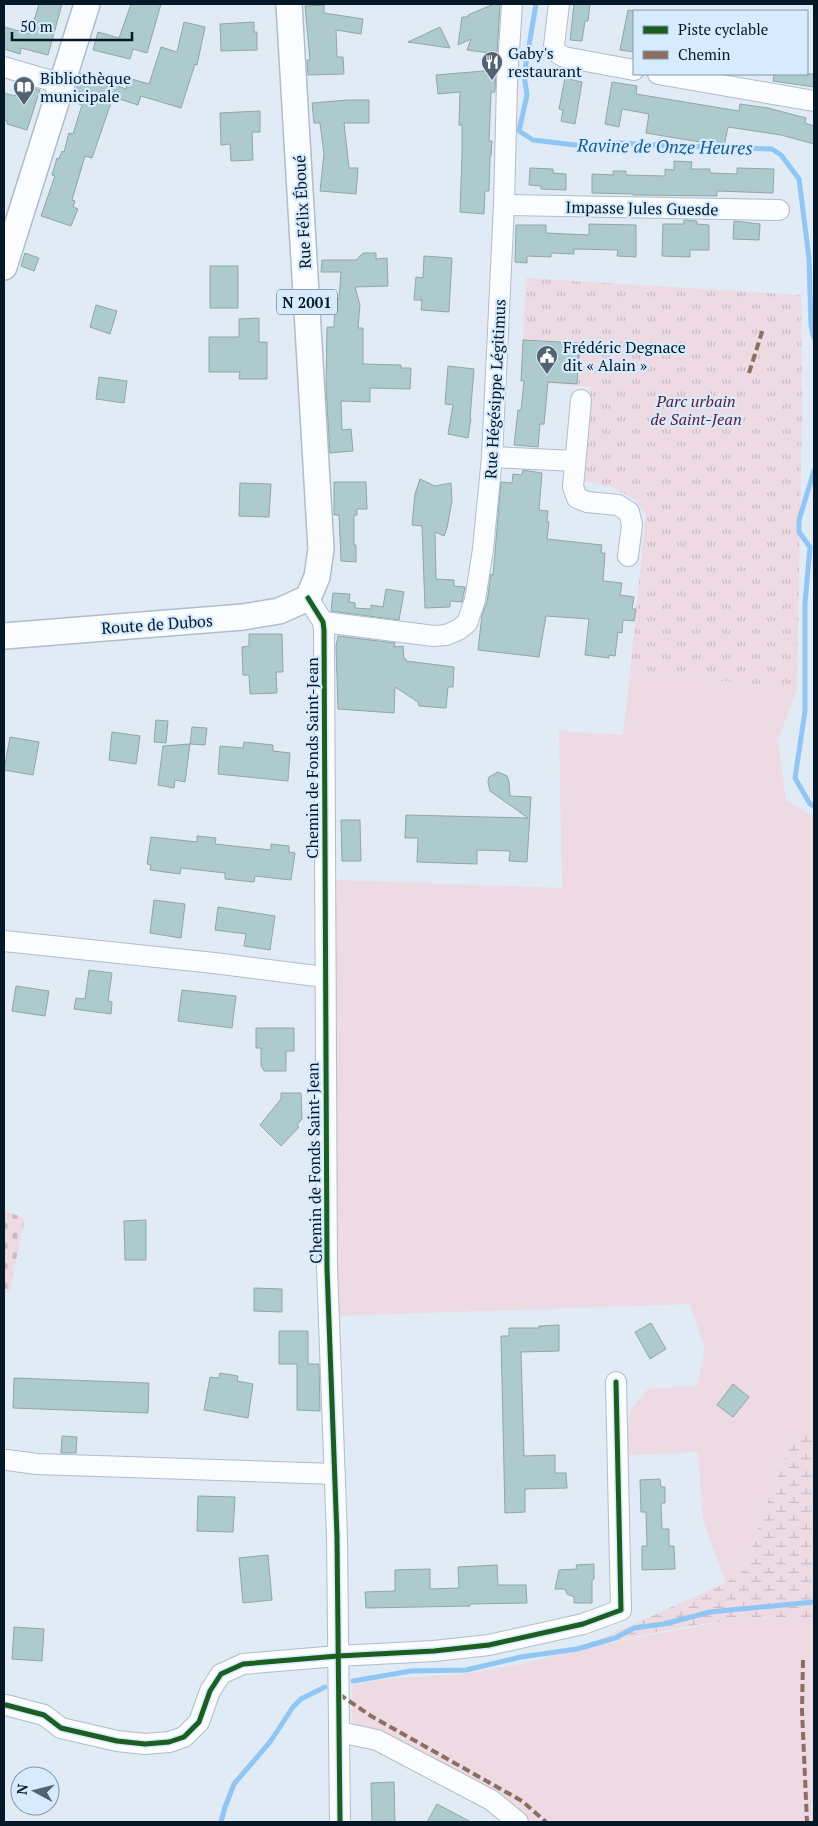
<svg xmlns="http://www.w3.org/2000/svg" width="818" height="1826" viewBox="0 0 818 1826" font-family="'PT Serif',serif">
	<defs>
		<pattern id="wetland-marsh" width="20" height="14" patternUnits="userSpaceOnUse" patternTransform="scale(1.25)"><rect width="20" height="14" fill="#eddae3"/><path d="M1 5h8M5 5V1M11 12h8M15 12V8" fill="none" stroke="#cabac3"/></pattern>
		<pattern id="cemetery-stones" width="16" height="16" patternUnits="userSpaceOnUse" patternTransform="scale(1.25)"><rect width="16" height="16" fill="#eddae3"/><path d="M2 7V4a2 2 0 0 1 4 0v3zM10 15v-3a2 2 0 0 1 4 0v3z" fill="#cabac3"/></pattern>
		<pattern id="park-tufts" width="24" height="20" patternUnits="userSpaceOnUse" patternTransform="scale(1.25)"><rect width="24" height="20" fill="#eddae3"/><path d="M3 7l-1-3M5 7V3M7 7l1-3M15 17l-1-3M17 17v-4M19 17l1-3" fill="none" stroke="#cabac3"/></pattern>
	</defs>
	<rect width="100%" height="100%" fill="#e0ebf5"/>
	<g fill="#eddae3">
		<path d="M630,671L797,689L778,740L786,800L814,817V1420L789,1448L758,1527L746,1569L726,1583L703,1520L698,1452L627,1455L626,1443L631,1409L648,1389L697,1386L705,1349L690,1304L337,1316L336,880L562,888L559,731L623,735Z"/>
		<path d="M789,1617L814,1621V1822H518L354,1735L351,1702L353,1685L385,1679L461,1674L526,1663L577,1649L731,1620Z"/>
	</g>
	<path fill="url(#wetland-marsh)" d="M814,1420V1621C738,1610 652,1634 577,1649L726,1583L746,1569L758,1527L789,1448Z"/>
	<path fill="url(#cemetery-stones)" d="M4,1211L25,1218L9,1293L4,1292Z"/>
	<path fill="url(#park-tufts)" d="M526,278L801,295L802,408L797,689L630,671L646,514L634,499L612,487L581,480L591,387L521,381Z"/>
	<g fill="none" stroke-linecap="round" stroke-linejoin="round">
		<g stroke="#8fc6f4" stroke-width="5">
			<path d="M536,4L524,75L527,95L519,131L533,140L583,146L620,143L676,146L772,149L781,155L799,179L809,258L811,326L814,338"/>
			<path d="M814,471L799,520V532L810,547L805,603V711L795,778L810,804L814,806"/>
			<path d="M353,1681L411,1671L466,1670L521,1657L577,1649L615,1638L634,1628L664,1624L710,1612L814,1602"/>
			<path d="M221,1822L225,1807L234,1784L270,1742L293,1707L301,1699L325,1687"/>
		</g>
	</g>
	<g fill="#adcbcc" stroke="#91a6a9">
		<path d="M39,4H62L48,55L21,48L20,54L4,49V27L30,34Z"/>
		<path d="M131,4H161L147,53L133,49L130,59L93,50L98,32L119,38Z"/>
		<path d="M494,4H500L497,54L467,50L471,39L458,45L462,17H468V15Z"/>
		<path d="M574,4H590L588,21H585L582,41L570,40Z"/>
		<path d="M324,5V13L363,19L361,34L336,30L337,57H343L344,74L308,75L307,60H310L305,6Z"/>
		<path d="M628,10L634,11V52L620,50Z"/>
		<path d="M184,22L205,27L197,65L195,64L181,108L141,96L138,105L113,97L92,158L85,156L72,200L75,201L73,207L78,209L71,226L41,216L55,176L52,175L57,158L59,159L62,151L64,152L69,133L73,134L82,105L73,102L81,73L126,89L128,78L149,84L161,47L177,52Z"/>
		<path d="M254,22V32H257V50L221,51L220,24Z"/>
		<path d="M440,27L450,48L408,42Z"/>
		<path d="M496,70L495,92H491L489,141H492L491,156H490L489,191H485L484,214L460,212L462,155V125H459L460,92L438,94L436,75Z"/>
		<path d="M774,74H814V87L773,81Z"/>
		<path d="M565,78L582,82L575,124L561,121L563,110L559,109Z"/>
		<path d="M612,82L637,86L636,94L739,111L740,104L768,108L806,118L805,123L814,126V144L781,135L728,127L724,146L646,133L649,114L622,109L619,127L605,124Z"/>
		<path d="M19,84L40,90L27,130L7,124V121L4,120V93L15,96Z"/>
		<path d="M348,100H369V123H344L349,168H358L356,194L320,191L324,154L320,123H314L312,103Z"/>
		<path d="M260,111V132H252L253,160L231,161L230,144L221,145L220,113Z"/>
		<path d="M674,161L692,162L691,169H710V173L737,174V168L774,169L773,193L717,191V196L633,195V194L592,193V174L613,175V171H626V175L665,176V169L674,170Z"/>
		<path d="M530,168L553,169V173L566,174V190L541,189V186L529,185Z"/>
		<path d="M684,220L697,221V224L709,225V250H690V257L662,256L663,224H684Z"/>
		<path d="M734,221L760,224L759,240L733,239Z"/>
		<path d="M589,224L636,225V257L617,256L618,250L574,249V254L551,253V257L527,256V263L515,262L516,225H546V233L589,235Z"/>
		<path d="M25,253L39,258L34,271L21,266Z"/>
		<path d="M363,253H376V259L387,258L388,286L355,287L360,305L358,328H363V364L401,365V368H411L410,389L370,388V402L341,401L342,430L351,429L353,451L330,453L326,390L327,327H334L335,299H339L341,272H321L322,260H356Z"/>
		<path d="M424,256L452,258L449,312L421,310L422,300H414L416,277L423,278Z"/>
		<rect x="210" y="266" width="28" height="42"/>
		<path d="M96,305L117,311L110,334L90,327Z"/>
		<path d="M259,318V342H267V379H239L240,372H209V337H239V319Z"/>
		<path d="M523,340L579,343L577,384L548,382L544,424H540L538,447L514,445L518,410H521L524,381H521Z"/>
		<path d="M448,366L474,369L470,418H471L468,438L448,434L453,405L445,404Z"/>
		<path d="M99,377L127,381L124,403L96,399Z"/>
		<path d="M523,470L542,473L539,510L548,511L547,522H549L547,539L602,545L601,553H605L603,581L622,583L620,595L634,597L632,609H636L634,621L623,620L622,633L618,632L615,656L609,655V658L585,655L589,619L546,616L539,657L478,650L482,615L487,602L491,574L493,575L501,482L512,483L513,474L522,475Z"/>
		<path d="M420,479L435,486L451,483L452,501L447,528L444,536L435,532L436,579L454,580V586L465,587L462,602L450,601V607L425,608L422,526L412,525L415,494Z"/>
		<path d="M334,482H366L367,509H357V515H354V545H356V562L341,561L339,515H334Z"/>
		<path d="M240,483L271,484L269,517L239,516Z"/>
		<path d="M386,589L404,592L399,620L331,611L333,593L350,594L349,602L355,603V608L371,609V605L383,607Z"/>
		<path d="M249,634H282L283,672H276L277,693L250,694L249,675H243L242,647L249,646Z"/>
		<path d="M338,636L395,643L394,647L403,646L404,659H406V661L454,667L453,687H448L446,708L419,706L418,702L395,687L394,713L338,709L336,646Z"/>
		<path d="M156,720L168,721L166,743L154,742Z"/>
		<path d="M192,727L207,728L205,745L190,744Z"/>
		<path d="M112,732L140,736L136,764L109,760Z"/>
		<path d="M10,737L39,742L33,775L4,770Z"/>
		<path d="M244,742L273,745V751L290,753L288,781L218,774L220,746L243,748Z"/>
		<path d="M190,744L185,782L175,780L174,788L158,785L163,746Z"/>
		<path d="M498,772L507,776L509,781L510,796L531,797L527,862L509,861L510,851L477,850V864L417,862L418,838H405L406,815L528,818L490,791L488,782L489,777Z"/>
		<path d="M341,820H360L361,861H342Z"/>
		<path d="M197,836L216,838L215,844L271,850V844L289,846V852L295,853L291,880L255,876L254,882L225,879V873L181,868L180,874L150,870L151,865L147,864L151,837L197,842Z"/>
		<path d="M154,900L185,904L181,938L150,933Z"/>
		<path d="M218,907L275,916L270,950L244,946L246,934L215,930Z"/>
		<path d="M89,970L112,973L108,1001L112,1002L111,1014L74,1009L76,998L85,999Z"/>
		<path d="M16,986L49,991L45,1016L12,1011Z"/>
		<path d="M182,990L236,996L232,1028L178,1021Z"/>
		<path d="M256,1028H294V1051H286V1071H264L261,1065V1048H256Z"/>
		<path d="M281,1093H301L302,1119L297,1125L299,1127L281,1146L260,1125L281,1099Z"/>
		<path d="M146,1220V1260H125L124,1221Z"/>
		<path d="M254,1288L282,1289V1312L254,1311Z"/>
		<path d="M651,1323L666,1349L650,1359L635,1332Z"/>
		<path d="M559,1325V1351L521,1352L524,1456L555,1455V1473H566L567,1488L525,1489V1512L505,1513L501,1336H509V1328H539V1326Z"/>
		<path d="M279,1331H308V1364H319L320,1411L297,1410V1364H279Z"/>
		<path d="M220,1373L238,1376L237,1381L253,1384L248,1418L204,1410L210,1377L219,1378Z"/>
		<path d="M14,1378L149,1383L148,1413L13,1408Z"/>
		<path d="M733,1384L749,1397L733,1417L717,1405Z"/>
		<path d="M62,1436L77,1437L76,1453H61Z"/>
		<path d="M660,1479L661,1487H665V1503H661L662,1529H669V1546H674L675,1569L642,1570V1546H647L646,1512H641L640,1480Z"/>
		<path d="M198,1496L235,1497L233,1532L197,1531Z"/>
		<path d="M268,1555L272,1600L243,1603L239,1558Z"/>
		<path d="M594,1564V1579L592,1580V1603H574V1597L567,1594L565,1589H555L559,1570L577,1569L576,1565Z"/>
		<path d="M497,1565L498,1585H526L527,1603L470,1604V1606L366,1608L365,1592L395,1591V1570L430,1569V1589L459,1588L458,1567Z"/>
		<path d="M14,1627L44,1629L42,1661L12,1659Z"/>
		<path d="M394,1782L395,1822H372L371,1783Z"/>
		<path d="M437,1804L471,1822H427Z"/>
	</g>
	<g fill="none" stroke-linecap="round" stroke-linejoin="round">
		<g stroke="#afbecb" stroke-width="22">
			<g id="minor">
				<path d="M559,4L554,46L556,52L564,57L634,70"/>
				<path d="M4,67L62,84"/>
				<path d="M658,74L814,101"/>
				<path d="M504,205L779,210"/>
				<path d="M581,400L573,487L577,498L587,502L618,505L629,512L632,525L628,556"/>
				<path d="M492,457L575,461"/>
				<path d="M308,598L323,622L324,630L327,1268L337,1537L340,1822"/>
				<path d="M323,622L434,636L446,635L458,630L467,623L475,600L483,549L492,457L504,205L507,82L512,4"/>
				<path d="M4,941L214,963L324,977"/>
				<path d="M7,1460L37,1464L335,1474"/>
				<path d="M6,1705L44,1715L61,1728L117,1741L145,1744L169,1742L184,1737L199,1722L210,1691L221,1674L243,1664L338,1656L434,1651L489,1645L583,1624L621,1610L616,1382"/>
				<path d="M339,1732L377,1740L491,1800L518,1822"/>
			</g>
		</g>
		<g stroke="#afbecb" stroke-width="28">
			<g id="major">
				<path d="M4,267L87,4"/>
				<path d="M4,636L243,617L279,611L308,598L317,577L321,549L289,4"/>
			</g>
		</g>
		<use href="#minor" stroke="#fafcfe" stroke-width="20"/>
		<use href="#major" stroke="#fafcfe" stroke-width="25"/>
		<g stroke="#8d6e63" stroke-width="4" stroke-dasharray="8 4" stroke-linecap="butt">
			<path d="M749,373L763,329"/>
			<path d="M803,1660L802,1710L807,1822"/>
			<path d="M339,1694L371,1716L522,1801L546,1822"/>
		</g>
		<g stroke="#d7ebfe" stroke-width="8">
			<g id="cycleway">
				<path d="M308,598L323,622L324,630L327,1268L337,1537L340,1822"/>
				<path d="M6,1705L44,1715L61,1728L117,1741L145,1744L169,1742L184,1737L199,1722L210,1691L221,1674L243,1664L338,1656L434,1651L489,1645L583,1624L621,1610L616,1382"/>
			</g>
		</g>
		<use href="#cycleway" stroke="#1b5e20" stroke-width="5"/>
	</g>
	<defs>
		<g id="restaurant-pin" transform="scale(1.125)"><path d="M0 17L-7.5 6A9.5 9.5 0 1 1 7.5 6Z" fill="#516270" stroke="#d7ebfe"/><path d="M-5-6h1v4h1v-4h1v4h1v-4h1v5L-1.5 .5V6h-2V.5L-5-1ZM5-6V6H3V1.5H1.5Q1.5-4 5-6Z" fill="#fff"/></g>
		<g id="library-pin" transform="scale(1.125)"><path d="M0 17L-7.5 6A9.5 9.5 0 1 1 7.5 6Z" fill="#516270" stroke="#d7ebfe"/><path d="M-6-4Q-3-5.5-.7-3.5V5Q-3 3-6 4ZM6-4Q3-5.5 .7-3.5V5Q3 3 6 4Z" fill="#fff"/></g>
		<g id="civic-pin" transform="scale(1.125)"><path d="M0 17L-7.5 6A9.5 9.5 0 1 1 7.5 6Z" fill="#516270" stroke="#d7ebfe"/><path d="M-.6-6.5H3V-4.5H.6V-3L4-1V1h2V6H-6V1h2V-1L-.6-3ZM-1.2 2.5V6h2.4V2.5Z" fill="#fff"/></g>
	</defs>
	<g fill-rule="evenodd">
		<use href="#restaurant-pin" x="492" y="62"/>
		<use href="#library-pin" x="24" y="87"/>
		<use href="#civic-pin" x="547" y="356"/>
	</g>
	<g text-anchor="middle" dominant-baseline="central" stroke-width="4.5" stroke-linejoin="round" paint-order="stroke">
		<rect fill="#d7ebfe" stroke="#435768" stroke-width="1" x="277" y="289.5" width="60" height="25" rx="4"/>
		<g font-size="15" font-weight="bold" fill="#041828">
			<text x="307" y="302">N 2001</text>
		</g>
		<g font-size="16" fill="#041828" stroke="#d7ebfe" text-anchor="start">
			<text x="508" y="53">Gaby's<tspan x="508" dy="18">restaurant</tspan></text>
			<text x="40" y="78">Bibliothèque<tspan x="40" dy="18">municipale</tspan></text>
			<text x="563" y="347">Frédéric Degnace<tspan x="563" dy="18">dit « Alain »</tspan></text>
		</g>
		<g font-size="16" fill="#041828" stroke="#d7ebfe">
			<text transform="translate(642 208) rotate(1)">Impasse Jules Guesde</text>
			<text transform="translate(302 212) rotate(-93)">Rue Félix Éboué</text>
			<text transform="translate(495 389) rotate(-87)">Rue Hégésippe Légitimus</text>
			<text transform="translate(157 624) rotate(-4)">Route de Dubos</text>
			<text transform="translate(312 758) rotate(-90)">Chemin de Fonds Saint-Jean</text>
			<text transform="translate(314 1163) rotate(-91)">Chemin de Fonds Saint-Jean</text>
		</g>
		<g font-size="16" font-style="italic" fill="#601930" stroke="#d7ebfe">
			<text x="696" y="401">Parc urbain<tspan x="696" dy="18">de Saint-Jean</tspan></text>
		</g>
		<g font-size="18" font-style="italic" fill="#175c8e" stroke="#d7ebfe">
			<text transform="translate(665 146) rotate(1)">Ravine de Onze Heures</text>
		</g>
	</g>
	<rect width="818" height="1826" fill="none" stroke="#041828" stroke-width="10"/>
	<rect x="633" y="10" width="175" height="65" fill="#d7ebfe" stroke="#8397a8"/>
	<rect x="643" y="26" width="25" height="8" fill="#1b5e20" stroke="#8397a8"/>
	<text x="678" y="35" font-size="15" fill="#041828">Piste cyclable</text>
	<rect x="643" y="51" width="25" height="8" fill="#8d6e63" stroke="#8397a8"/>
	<text x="678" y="60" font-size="15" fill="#041828">Chemin</text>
	<g transform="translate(35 1791) rotate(277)"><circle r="24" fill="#d7ebfe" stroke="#8397a8"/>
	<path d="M0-4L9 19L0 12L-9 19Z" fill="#516270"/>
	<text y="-8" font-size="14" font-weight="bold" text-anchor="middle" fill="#041828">N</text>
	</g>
	<path d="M12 32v8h120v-8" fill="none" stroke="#041828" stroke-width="2.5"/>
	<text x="20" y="32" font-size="15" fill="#041828" stroke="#d7ebfe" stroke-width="4" paint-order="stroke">50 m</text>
</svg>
